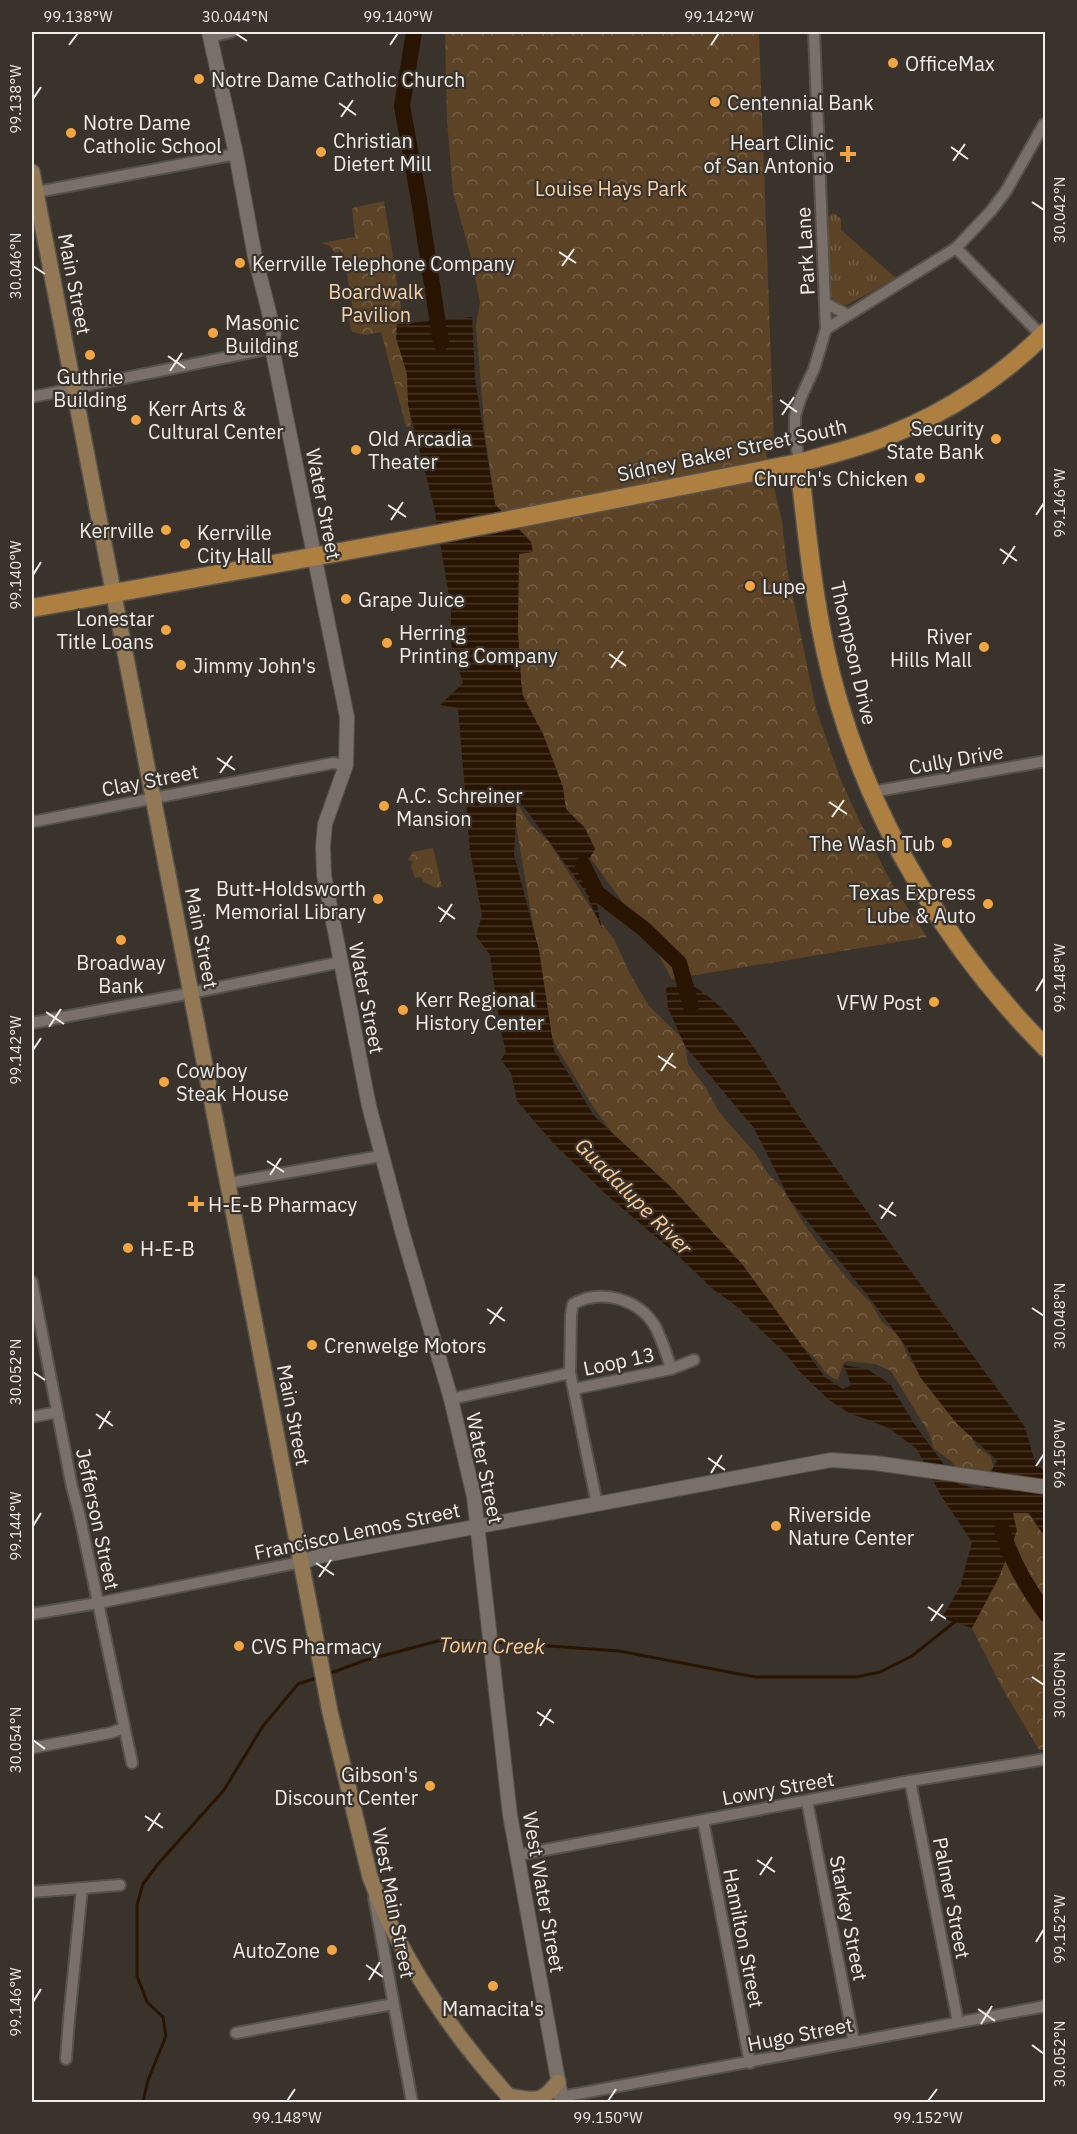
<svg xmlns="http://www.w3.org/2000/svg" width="1077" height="2134" viewBox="0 0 1077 2134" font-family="'IBM Plex Sans',sans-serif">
	<defs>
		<pattern id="grass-tufts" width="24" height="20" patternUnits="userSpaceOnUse" patternTransform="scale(1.5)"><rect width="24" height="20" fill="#5c4326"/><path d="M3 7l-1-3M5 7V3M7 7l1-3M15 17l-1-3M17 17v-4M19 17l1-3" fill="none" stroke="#745e46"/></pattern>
		<pattern id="park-crowns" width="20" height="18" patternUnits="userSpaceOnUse" patternTransform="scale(1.5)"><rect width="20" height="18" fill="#5c4326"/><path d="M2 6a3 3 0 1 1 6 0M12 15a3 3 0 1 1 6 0" fill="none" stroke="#745e46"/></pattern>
		<pattern id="water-rules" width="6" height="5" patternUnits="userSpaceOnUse" patternTransform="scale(1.5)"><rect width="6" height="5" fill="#281400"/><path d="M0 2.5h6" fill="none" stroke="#483625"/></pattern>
	</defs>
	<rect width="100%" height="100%" fill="#39332c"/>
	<path fill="url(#grass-tufts)" d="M831,214H835L841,219V230L896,278L847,305L836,303L829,293L826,224Z"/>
	<g fill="url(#park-crowns)">
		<path d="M445,32H759L774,443L764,445L782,521L787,568L816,709L840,778L859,820L893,886L927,937L672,979L652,943L549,801L523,694L485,435L476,326L480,302L471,257L453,192L447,120Z"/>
		<path d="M384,201L401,307L411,426L406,427L381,332L366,335L352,332L348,315L353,311L344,255L341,251L335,253L330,246L321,243L355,237L352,208Z"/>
		<path d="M516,801L529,823L549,842L598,919L614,939L630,974L649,1006L684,1040L688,1064L706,1088L719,1112L755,1153L769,1175L782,1188L804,1224L821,1247L852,1284L871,1303L882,1322L900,1336L906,1353L913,1364L970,1435L976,1446L991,1457L993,1467L985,1475L959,1472L951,1461L934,1449L929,1433L891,1371L875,1364L847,1361L843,1364L838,1379H834L827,1374L813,1356L800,1345L613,1134L594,1108L557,1048L552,1037L513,807Z"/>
		<path d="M433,848L442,887L436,888L424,882L421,877L415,878L411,866L413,862L408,860L413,852Z"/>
		<path d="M1013,1513H1028L1045,1537V1750H1039L1001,1686L972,1628L999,1577Z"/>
	</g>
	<path fill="url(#water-rules)" d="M472,317L475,379L495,504L531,542L533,552L519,554L518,631L522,694L543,734L563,787L566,809L585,828L595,849L588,861L602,929L585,891L527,811L517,800L514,855L539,950L554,1050L594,1116L671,1187L742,1264L825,1377L843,1389L851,1385L844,1365L867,1369L890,1384L915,1425L958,1484L983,1490L997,1460L957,1424L920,1377L907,1348L868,1296L790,1200L754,1128L685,1046L668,1008L666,988C686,981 693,984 710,998C749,1030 776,1084 805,1125C877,1227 952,1326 1025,1427L1034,1459L1045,1473V1537L1029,1513H1013L1017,1531L999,1577L972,1628L942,1618L960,1587L972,1542L940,1494L917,1449L889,1428L849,1413L829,1400L802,1374L784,1352L735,1305L714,1290L676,1254L609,1197L553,1143L517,1101L511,1073L501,1060L506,1052L500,1026L490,955L476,936L482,915L470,851L458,708L440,705L463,683L451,644V608L434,507L408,405L407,374L396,338L397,324Z"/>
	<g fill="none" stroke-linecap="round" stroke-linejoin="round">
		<g stroke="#281400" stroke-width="3">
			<path d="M494,1642L619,1651L755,1677H856L880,1672L912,1656L957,1620"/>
			<path d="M328,1674L366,1660L442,1640L488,1642"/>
			<path d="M143,2102L148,2080L166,2036L163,2017L147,2002L137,1976V1905L143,1884L158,1864L224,1790L263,1726L298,1684L319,1677"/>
		</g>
		<g stroke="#281400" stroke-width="16">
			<path d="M414,32L402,106L419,200L441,343"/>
			<path d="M583,865L597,893L644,929L679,963L691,1006"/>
			<path d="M1002,1530C1011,1561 1028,1589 1046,1614"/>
		</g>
		<g stroke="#56514b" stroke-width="14">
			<g id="minor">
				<path d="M210,37L231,32"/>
				<path d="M32,193L236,154"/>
				<path d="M956,248L1042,336"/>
				<path d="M825,303L848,315"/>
				<path d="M826,329L956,248L991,211L1006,191L1044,124"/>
				<path d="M32,397L272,348"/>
				<path d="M799,463L795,435V416L801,397L814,369L826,329L814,32"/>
				<path d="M872,792L1046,761"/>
				<path d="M32,822L333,763L346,765"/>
				<path d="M32,1023L191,993L341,962"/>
				<path d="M228,1183L381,1156"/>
				<path d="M32,1282L72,1487L79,1513L132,1763"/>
				<path d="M671,1369L694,1360"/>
				<path d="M570,1373L571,1315L573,1304C601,1288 640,1299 656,1328C662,1341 667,1355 671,1369L574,1389"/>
				<path d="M451,1399L570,1373L597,1504"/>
				<path d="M32,1417L57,1412"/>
				<path d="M32,1614L98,1603L301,1562"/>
				<path d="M32,1748L110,1733L124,1728"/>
				<path d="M910,1781L958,2022"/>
				<path d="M807,1801L854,2042"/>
				<path d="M703,1820L750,2063"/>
				<path d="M518,1855L910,1781L1046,1759"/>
				<path d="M32,1892L120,1885"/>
				<path d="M374,1898L412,2102"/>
				<path d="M236,2033L393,2004"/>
				<path d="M66,2059L69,2019L82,1888"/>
				<path d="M561,2097L1046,2006"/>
			</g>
		</g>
		<g stroke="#56514b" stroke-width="16">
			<g id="tertiary">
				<path d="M209,32L236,154L255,257L274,332L272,348L347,717L346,765L325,824L323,846L324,875L369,1106L402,1231L451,1399L474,1497L510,1815L562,2102"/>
				<path d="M301,1562L320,1556L831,1460L875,1463L1046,1487"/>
			</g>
		</g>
		<g stroke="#56514b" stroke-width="18">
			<g id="secondary">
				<path d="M32,172L314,1629L330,1712L370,1877C402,1961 453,2036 514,2102"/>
				<path d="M508,2096C535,2100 540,2105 558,2082"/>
			</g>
		</g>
		<g stroke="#56514b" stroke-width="21">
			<g id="primary">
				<path d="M799,463C808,542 815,623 838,700C876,831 950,951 1046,1048"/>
				<path d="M32,608L433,535L799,463C830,454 862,447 892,434C948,412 1004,375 1046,332"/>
			</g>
		</g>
		<use href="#minor" stroke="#797169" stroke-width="10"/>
		<use href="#tertiary" stroke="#797169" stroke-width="14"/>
		<use href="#secondary" stroke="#937855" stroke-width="15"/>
		<use href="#primary" stroke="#ad7f41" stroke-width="18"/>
	</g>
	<path fill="none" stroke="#f0ece8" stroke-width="2" d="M235,33L247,41M69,45L78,33M390,45L398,33M711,45L719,33M33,99L41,87M339,103L356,115M341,117L353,100M951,147L968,159M953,161L965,144M1032,202L1044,210M559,252L576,263M33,266L45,274M562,266L574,249M168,356L185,368M170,371L182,353M780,400L797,412M782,415L794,397M388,505L406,517M1036,515L1044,503M391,520L403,502M1000,549L1017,561M1003,564L1015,546M33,575L41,562M609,654L626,666M611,668L623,651M217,758L235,770M220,773L232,756M829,802L847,814M832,817L844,800M438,907L455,919M440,922L452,904M1036,991L1044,978M46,1012L64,1024M49,1027L61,1009M33,1050L41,1038M658,1056L676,1068M661,1071L673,1053M267,1161L284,1172M270,1175L281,1158M879,1205L896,1216M881,1219L893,1202M1032,1308L1044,1316M487,1309L505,1321M490,1324L502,1307M33,1372L45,1380M96,1414L113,1426M99,1429L110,1411M708,1458L725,1470M1036,1466L1044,1454M711,1473L722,1455M33,1526L41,1513M316,1563L334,1575M319,1577L331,1560M928,1607L946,1619M931,1621L943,1604M1032,1677L1044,1685M537,1712L554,1723M540,1726L551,1709M33,1740L45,1749M145,1816L163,1828M148,1831L160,1813M757,1860L775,1872M760,1875L772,1857M1036,1942L1044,1929M366,1965L383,1977M369,1980L380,1962M33,2002L41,1989M978,2009L995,2021M981,2024L992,2006M1032,2045L1044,2054M287,2101L295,2089M608,2101L616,2089M928,2101L937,2089"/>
	<g fill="#f2a541" stroke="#39332c" stroke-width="2">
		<circle cx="893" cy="63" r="6"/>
		<circle cx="199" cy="79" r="6"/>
		<circle cx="715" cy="102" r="6"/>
		<circle cx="71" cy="133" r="6"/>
		<circle cx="321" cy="152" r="6"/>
		<path d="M845 145h6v6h6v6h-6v6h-6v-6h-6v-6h6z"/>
		<circle cx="240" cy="263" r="6"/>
		<circle cx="213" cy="333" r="6"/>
		<circle cx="90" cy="355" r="6"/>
		<circle cx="136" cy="420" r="6"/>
		<circle cx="996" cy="439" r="6"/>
		<circle cx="356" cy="450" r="6"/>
		<circle cx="920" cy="478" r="6"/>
		<circle cx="166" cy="530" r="6"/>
		<circle cx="185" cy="544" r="6"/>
		<circle cx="750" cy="586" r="6"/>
		<circle cx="346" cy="599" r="6"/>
		<circle cx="166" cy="630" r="6"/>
		<circle cx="387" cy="643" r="6"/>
		<circle cx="984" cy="647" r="6"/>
		<circle cx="181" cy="665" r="6"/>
		<circle cx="384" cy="806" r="6"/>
		<circle cx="947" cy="843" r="6"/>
		<circle cx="378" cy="899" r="6"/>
		<circle cx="988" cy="904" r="6"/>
		<circle cx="121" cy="940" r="6"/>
		<circle cx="934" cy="1002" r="6"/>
		<circle cx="403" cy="1010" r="6"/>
		<circle cx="164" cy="1082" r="6"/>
		<path d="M193 1195h6v6h6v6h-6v6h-6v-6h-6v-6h6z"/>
		<circle cx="128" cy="1248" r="6"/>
		<circle cx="312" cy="1345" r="6"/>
		<circle cx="776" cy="1526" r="6"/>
		<circle cx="239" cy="1646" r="6"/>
		<circle cx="430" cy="1786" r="6"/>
		<circle cx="332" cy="1950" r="6"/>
		<circle cx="493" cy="1986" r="6"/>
	</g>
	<g text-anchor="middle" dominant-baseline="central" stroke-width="4.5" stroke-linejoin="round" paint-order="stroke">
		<g font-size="20" fill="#f0ece8" stroke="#39332c" text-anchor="start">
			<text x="905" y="63">OfficeMax</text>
			<text x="211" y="79">Notre Dame Catholic Church</text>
			<text x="727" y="102">Centennial Bank</text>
			<text x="83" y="122">Notre Dame<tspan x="83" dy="23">Catholic School</tspan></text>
			<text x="333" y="140">Christian<tspan x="333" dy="23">Dietert Mill</tspan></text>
			<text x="834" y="142" text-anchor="end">Heart Clinic<tspan x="834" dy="23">of San Antonio</tspan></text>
			<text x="252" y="263">Kerrville Telephone Company</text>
			<text x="225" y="322">Masonic<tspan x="225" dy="23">Building</tspan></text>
			<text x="90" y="376" text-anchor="middle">Guthrie<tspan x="90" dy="23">Building</tspan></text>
			<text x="148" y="408">Kerr Arts &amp;<tspan x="148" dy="23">Cultural Center</tspan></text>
			<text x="984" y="428" text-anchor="end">Security<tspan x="984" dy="23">State Bank</tspan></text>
			<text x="368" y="438">Old Arcadia<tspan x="368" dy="23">Theater</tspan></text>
			<text x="908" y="478" text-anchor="end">Church's Chicken</text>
			<text x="154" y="530" text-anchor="end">Kerrville</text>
			<text x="197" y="532">Kerrville<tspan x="197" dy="23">City Hall</tspan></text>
			<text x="762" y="586">Lupe</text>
			<text x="358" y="599">Grape Juice</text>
			<text x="154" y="618" text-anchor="end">Lonestar<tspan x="154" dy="23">Title Loans</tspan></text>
			<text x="399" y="632">Herring<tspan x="399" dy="23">Printing Company</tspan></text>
			<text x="972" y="636" text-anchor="end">River<tspan x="972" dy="23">Hills Mall</tspan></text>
			<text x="193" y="665">Jimmy John's</text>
			<text x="396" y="795">A.C. Schreiner<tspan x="396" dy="23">Mansion</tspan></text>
			<text x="935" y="843" text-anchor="end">The Wash Tub</text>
			<text x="366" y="888" text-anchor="end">Butt-Holdsworth<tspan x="366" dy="23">Memorial Library</tspan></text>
			<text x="976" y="892" text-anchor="end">Texas Express<tspan x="976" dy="23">Lube &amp; Auto</tspan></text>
			<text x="121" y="962" text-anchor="middle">Broadway<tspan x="121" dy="23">Bank</tspan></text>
			<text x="415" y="999">Kerr Regional<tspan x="415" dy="23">History Center</tspan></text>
			<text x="922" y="1002" text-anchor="end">VFW Post</text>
			<text x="176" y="1070">Cowboy<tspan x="176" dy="23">Steak House</tspan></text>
			<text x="208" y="1204">H-E-B Pharmacy</text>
			<text x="140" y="1248">H-E-B</text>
			<text x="324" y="1345">Crenwelge Motors</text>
			<text x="788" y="1514">Riverside<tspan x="788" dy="23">Nature Center</tspan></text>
			<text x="251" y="1646">CVS Pharmacy</text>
			<text x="418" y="1774" text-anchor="end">Gibson's<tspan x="418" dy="23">Discount Center</tspan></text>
			<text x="320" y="1950" text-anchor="end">AutoZone</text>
			<text x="493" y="2008" text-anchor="middle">Mamacita's</text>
		</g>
		<g font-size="20" fill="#f7d2a9" stroke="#39332c">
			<text x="611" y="188">Louise Hays Park</text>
			<text x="376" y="291">Boardwalk<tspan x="376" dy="23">Pavilion</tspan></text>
		</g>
		<g font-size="20" fill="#f0ece8" stroke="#39332c">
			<text transform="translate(805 251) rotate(-93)">Park Lane</text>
			<text transform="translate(75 284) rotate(79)">Main Street</text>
			<text transform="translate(732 450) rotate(-12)">Sidney Baker Street South</text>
			<text transform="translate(324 504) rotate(79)">Water Street</text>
			<text transform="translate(854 653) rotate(77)">Thompson Drive</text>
			<text transform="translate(956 759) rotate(-10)">Cully Drive</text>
			<text transform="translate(150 780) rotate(-11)">Clay Street</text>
			<text transform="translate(202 938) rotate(79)">Main Street</text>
			<text transform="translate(367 998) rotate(79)">Water Street</text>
			<text transform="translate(619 1361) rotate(-12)">Loop 13</text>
			<text transform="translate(294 1415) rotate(79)">Main Street</text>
			<text transform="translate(485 1468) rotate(78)">Water Street</text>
			<text transform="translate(98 1519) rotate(78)">Jefferson Street</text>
			<text transform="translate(357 1531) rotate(-12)">Francisco Lemos Street</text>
			<text transform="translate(778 1788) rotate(-10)">Lowry Street</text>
			<text transform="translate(544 1892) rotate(80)">West Water Street</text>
			<text transform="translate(952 1898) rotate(79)">Palmer Street</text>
			<text transform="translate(394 1903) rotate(79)">West Main Street</text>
			<text transform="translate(849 1918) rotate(79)">Starkey Street</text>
			<text transform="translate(744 1938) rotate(79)">Hamilton Street</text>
			<text transform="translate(800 2034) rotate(-11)">Hugo Street</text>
		</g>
		<g font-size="21" font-style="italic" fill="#fecd95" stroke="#39332c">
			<text transform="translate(634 1196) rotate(45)">Guadalupe River</text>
			<text transform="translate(492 1645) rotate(1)">Town Creek</text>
		</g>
	</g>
	<rect width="1077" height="2134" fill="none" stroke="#39332c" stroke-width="66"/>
	<rect x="33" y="33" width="1011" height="2068" fill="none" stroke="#f0ece8" stroke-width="2"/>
	<g font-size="15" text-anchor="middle" fill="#f0ece8">
		<text x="78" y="22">99.138°W</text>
		<text x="235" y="22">30.044°N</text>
		<text x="398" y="22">99.140°W</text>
		<text x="719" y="22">99.142°W</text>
		<text transform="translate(16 99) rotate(-90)" y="5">99.138°W</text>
		<text transform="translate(1060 210) rotate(-90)" y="5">30.042°N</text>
		<text transform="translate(16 266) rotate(-90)" y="5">30.046°N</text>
		<text transform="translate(1060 503) rotate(-90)" y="5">99.146°W</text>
		<text transform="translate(16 575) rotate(-90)" y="5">99.140°W</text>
		<text transform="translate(1060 978) rotate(-90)" y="5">99.148°W</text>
		<text transform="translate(16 1050) rotate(-90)" y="5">99.142°W</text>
		<text transform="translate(1060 1316) rotate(-90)" y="5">30.048°N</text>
		<text transform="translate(16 1372) rotate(-90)" y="5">30.052°N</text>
		<text transform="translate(1060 1454) rotate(-90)" y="5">99.150°W</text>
		<text transform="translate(16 1526) rotate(-90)" y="5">99.144°W</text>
		<text transform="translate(1060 1685) rotate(-90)" y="5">30.050°N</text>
		<text transform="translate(16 1740) rotate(-90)" y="5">30.054°N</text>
		<text transform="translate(1060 1929) rotate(-90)" y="5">99.152°W</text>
		<text transform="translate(16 2002) rotate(-90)" y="5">99.146°W</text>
		<text transform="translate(1060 2054) rotate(-90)" y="5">30.052°N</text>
		<text x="287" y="2123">99.148°W</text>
		<text x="608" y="2123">99.150°W</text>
		<text x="928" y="2123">99.152°W</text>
	</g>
</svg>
